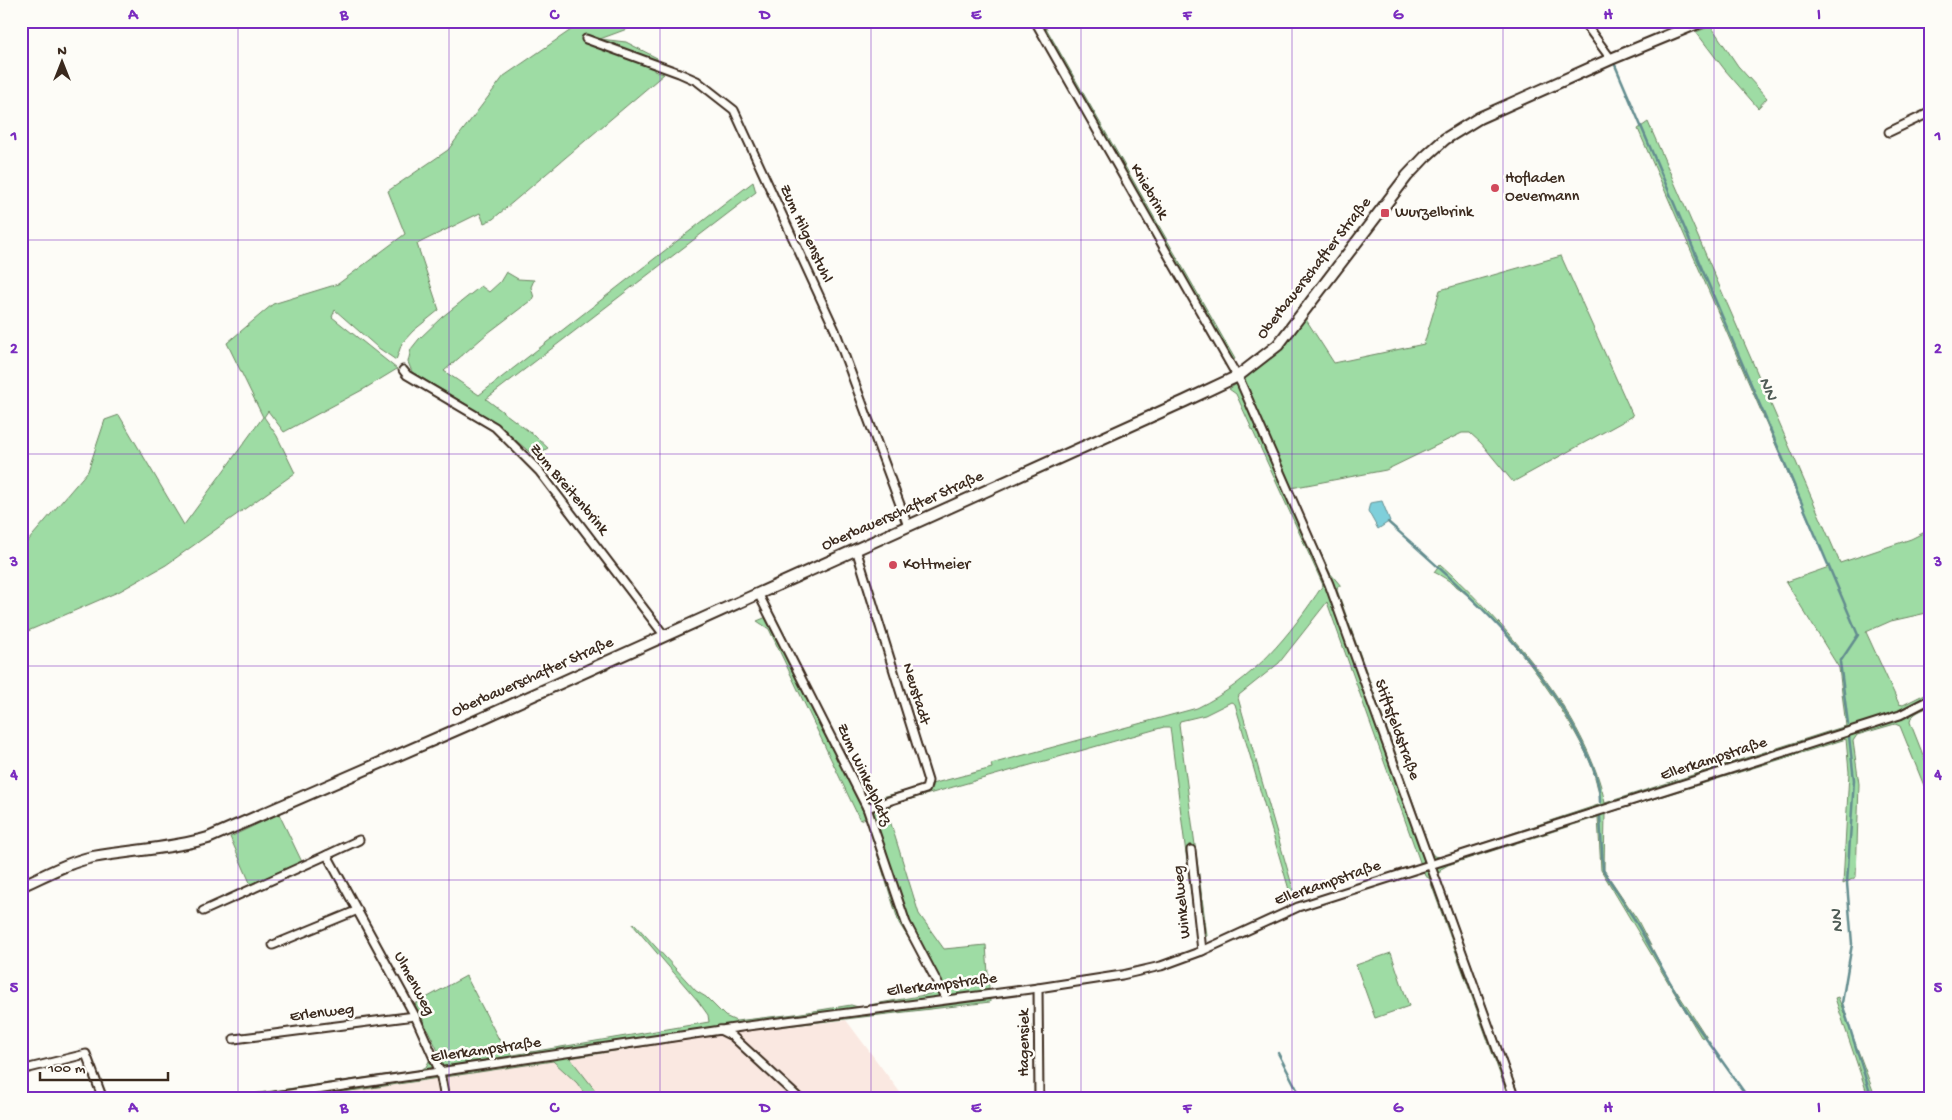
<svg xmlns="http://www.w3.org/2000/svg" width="1952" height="1120" viewBox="0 0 1952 1120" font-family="'Gochi Hand',sans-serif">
	<rect width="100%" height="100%" fill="#fdfcf7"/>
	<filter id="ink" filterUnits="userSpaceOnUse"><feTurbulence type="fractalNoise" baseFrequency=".02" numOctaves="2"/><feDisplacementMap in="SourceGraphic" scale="10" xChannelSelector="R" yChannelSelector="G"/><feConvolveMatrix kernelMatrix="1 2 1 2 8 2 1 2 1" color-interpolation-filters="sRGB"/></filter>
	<g filter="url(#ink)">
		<g fill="#fae8e1">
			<path d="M846,1020L905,1099H602L570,1058L735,1032Z"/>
			<path d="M553,1061L577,1083L588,1099H356L354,1090Z"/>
		</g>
		<g fill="#9edca4" stroke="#6c8361">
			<path d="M584,21H642L635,26L600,39L626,42L657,58L654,71L664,74L493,219L484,223L480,213L417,244L439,310L413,331L402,343L396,360L377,347L335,310L332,317L397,369L364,389L284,432L268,411L264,417L277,436L295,473L166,565L120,591L21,634V549L88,471L105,420L119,415L184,525L263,417L227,343L273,304L338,284L405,234L388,191L448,150L504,76Z"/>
			<path d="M1030,21H1042L1235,359L1224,365L1225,362Z"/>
			<path d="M1711,26L1738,66L1767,98L1758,108L1725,70L1696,32Z"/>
			<path d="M1648,122L1840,563L1911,539L1931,529V612L1891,621L1866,632L1899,704L1903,705L1931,691V706C1923,710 1911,713 1910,722L1931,775V803L1900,726L1895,724L1857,735L1853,741L1859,784L1856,877L1843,884L1849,772L1846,739L1605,814L1604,870L1637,919L1666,975L1707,1038L1701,1037L1692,1022L1601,870L1598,817L1448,865L1441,869L1439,875L1520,1099H1509L1429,878L1425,876L1327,602L1279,663L1239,695L1238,698L1296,899L1292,900L1235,704L1231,702L1205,715L1180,721L1179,724L1207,936L1197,941L1170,727H1164L890,805L888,814L919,914L944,949L986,945L990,1002L735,1032L570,1058L602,1099H588L577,1083L553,1061L297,1099H239L238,1096L420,1070L426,1067L431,1057L443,1061L415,1004L466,976L504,1049L513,1055L709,1022L708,1015L698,1001L633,925L634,923L696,991L706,997L725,1016L736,1021L795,1014L851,1005L858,1007L930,994L933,991L934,985L930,973L899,923L866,818L860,820L769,629L757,621L774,614L867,801L992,768L991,764L1197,708C1254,680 1289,636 1323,585L1236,394L1229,389C1261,369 1282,348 1305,318L1334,363L1424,344L1440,290L1561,256L1633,416L1513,482L1481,443L1470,433H1462L1386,470L1291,488L1330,573L1341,586H1338L1337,590L1431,852L1434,856L1441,857L1601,804C1598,789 1595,774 1589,760C1564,704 1489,599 1434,572L1440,564C1505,623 1587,715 1605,803L1846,726L1839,668L1786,582L1829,567L1638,129Z"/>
			<path d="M753,182L756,192L486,399L535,436L548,448L534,456L504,430L466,404L412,372L408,362L411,349L419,339L442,317L481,286L489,292L500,282L506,272L518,279L534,280L531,287L534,298L488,333L444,371L479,395Z"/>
			<path d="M279,814L302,862L251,885L230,837Z"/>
			<path d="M1391,953L1409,1006L1375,1018L1356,965Z"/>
			<path d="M1838,997L1875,1096L1881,1099H1869L1835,998Z"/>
		</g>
		<path fill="#7fcfda" stroke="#648d8f" d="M1382,501L1390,521L1378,529L1368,511L1370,503Z"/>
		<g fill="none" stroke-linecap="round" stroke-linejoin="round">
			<g stroke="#648d8f" stroke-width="2.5">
				<path d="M1615,65L1858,635L1840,662L1848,724"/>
				<path d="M1388,522C1462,588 1536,651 1581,741C1591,761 1600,780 1600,802"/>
				<path d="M1849,736L1854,780L1847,883L1852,944L1842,1003L1872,1099"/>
				<path d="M1600,816L1603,870L1633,917L1687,1012L1749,1099"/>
				<path d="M1278,1053L1302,1099"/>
			</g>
			<g stroke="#3b2a1e" stroke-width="11">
				<g id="minor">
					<path d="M1035,21L1241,383L1329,584L1515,1099"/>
					<path d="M1583,21L1611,59"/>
					<path d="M586,39L679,73L697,81L734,110L835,330L908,526"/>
					<path d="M1889,132L1931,112"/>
					<path d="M403,370L407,375L495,427L539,471L664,635"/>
					<path d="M856,549L928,781L926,789L867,808"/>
					<path d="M758,593L867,808L906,923L946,999"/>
					<path d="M359,840L327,855L415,1016L440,1072L445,1099"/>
					<path d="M1191,850L1202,951"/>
					<path d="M203,911L327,855"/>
					<path d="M273,945L358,910"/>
					<path d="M1038,988L1039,1099"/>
					<path d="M720,1030L732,1036L800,1099"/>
					<path d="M234,1039L415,1016"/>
					<path d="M21,1070L86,1054L103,1099"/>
					<path d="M256,1099L748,1026L1038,988L1122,975L1161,966L1202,951L1298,907L1900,715L1931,699"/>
				</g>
			</g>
			<g stroke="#3b2a1e" stroke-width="14">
				<path id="secondary" d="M21,886C44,876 68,862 93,857C132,850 170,849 208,838L465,726L1185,401L1238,376L1278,345L1407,176L1425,157L1445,139L1479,118L1611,59L1703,21"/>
			</g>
			<use href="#minor" stroke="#fdfcf7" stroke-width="7"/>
			<use href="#secondary" stroke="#fdfcf7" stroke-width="10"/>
		</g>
	</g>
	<path fill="none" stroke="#7b2cbf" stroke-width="1" stroke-opacity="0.55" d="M238,21V1099M449,21V1099M660,21V1099M871,21V1099M1081,21V1099M1292,21V1099M1503,21V1099M1714,21V1099M21,240H1931M21,454H1931M21,666H1931M21,880H1931"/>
	<g fill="#d1495b" stroke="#fdfcf7" stroke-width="2">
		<circle cx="1495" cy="188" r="5"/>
		<rect x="1380" y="208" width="10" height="10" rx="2.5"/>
		<circle cx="893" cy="565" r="5"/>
	</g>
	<g text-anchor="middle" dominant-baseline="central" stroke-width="5" stroke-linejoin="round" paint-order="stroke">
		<g font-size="16" fill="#3b2a1e" stroke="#fdfcf7" text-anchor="start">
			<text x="1505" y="179">Hofladen<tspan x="1505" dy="18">Oevermann</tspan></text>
			<text x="1395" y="213">Wurzelbrink</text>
			<text x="903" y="565">Kottmeier</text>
		</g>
		<g font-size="16" fill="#3b2a1e" stroke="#fdfcf7">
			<text transform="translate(1148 192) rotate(60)">Kniebrink</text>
			<text transform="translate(805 234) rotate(65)">Zum Hilgenstuhl</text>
			<text transform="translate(1315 269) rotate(-52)">Oberbauerschafter Straße</text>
			<text transform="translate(568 490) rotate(50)">Zum Breitenbrink</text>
			<text transform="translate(903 512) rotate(-24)">Oberbauerschafter Straße</text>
			<text transform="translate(533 678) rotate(-24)">Oberbauerschafter Straße</text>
			<text transform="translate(915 694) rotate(73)">Neustadt</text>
			<text transform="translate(1396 730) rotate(70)">Stiftsfeldstraße</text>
			<text transform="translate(1714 760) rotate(-18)">Ellerkampstraße</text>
			<text transform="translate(863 775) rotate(65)">Zum Winkelplatz</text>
			<text transform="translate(1328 884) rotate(-19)">Ellerkampstraße</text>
			<text transform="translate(1183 902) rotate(-96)">Winkelweg</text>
			<text transform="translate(413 984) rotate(62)">Ulmenweg</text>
			<text transform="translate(942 986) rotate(-7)">Ellerkampstraße</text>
			<text transform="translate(322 1014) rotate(-7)">Erlenweg</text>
			<text transform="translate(1025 1043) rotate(-90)">Hagensiek</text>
			<text transform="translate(486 1051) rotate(-8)">Ellerkampstraße</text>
		</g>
		<g font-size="18" font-style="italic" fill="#4f5c56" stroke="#fdfcf7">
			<text transform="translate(1767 389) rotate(67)">NN</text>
			<text transform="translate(1838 921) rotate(-95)">NN</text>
		</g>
	</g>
	<rect width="1952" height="1120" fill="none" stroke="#fdfcf7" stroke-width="55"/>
	<g transform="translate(62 62)" stroke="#fdfcf7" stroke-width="4" paint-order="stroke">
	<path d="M0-4L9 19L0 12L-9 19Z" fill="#3b2a1e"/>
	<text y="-8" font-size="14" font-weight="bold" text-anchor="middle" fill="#3b2a1e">N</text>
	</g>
	<path d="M40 1072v8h128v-8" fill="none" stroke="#3b2a1e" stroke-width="2.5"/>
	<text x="48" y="1072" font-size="15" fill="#3b2a1e" stroke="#fdfcf7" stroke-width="4" paint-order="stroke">100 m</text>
	<rect x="28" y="28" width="1896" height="1064" fill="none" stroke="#7b2cbf" stroke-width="2"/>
	<g font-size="16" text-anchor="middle" font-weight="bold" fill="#7b2cbf">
		<text x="133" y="19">A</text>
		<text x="344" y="19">B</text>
		<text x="554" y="19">C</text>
		<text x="765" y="19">D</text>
		<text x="976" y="19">E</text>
		<text x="1187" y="19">F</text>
		<text x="1398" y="19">G</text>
		<text x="1608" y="19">H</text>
		<text x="1819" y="19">I</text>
		<text x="14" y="140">1</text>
		<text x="1938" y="140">1</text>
		<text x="14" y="353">2</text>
		<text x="1938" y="353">2</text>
		<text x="14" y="566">3</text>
		<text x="1938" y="566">3</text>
		<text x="14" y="779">4</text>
		<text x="1938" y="779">4</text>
		<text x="14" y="992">5</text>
		<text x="1938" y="992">5</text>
		<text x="133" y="1112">A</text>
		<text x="344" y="1112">B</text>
		<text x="554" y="1112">C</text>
		<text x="765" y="1112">D</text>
		<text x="976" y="1112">E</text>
		<text x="1187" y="1112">F</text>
		<text x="1398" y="1112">G</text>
		<text x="1608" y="1112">H</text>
		<text x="1819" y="1112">I</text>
	</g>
</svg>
